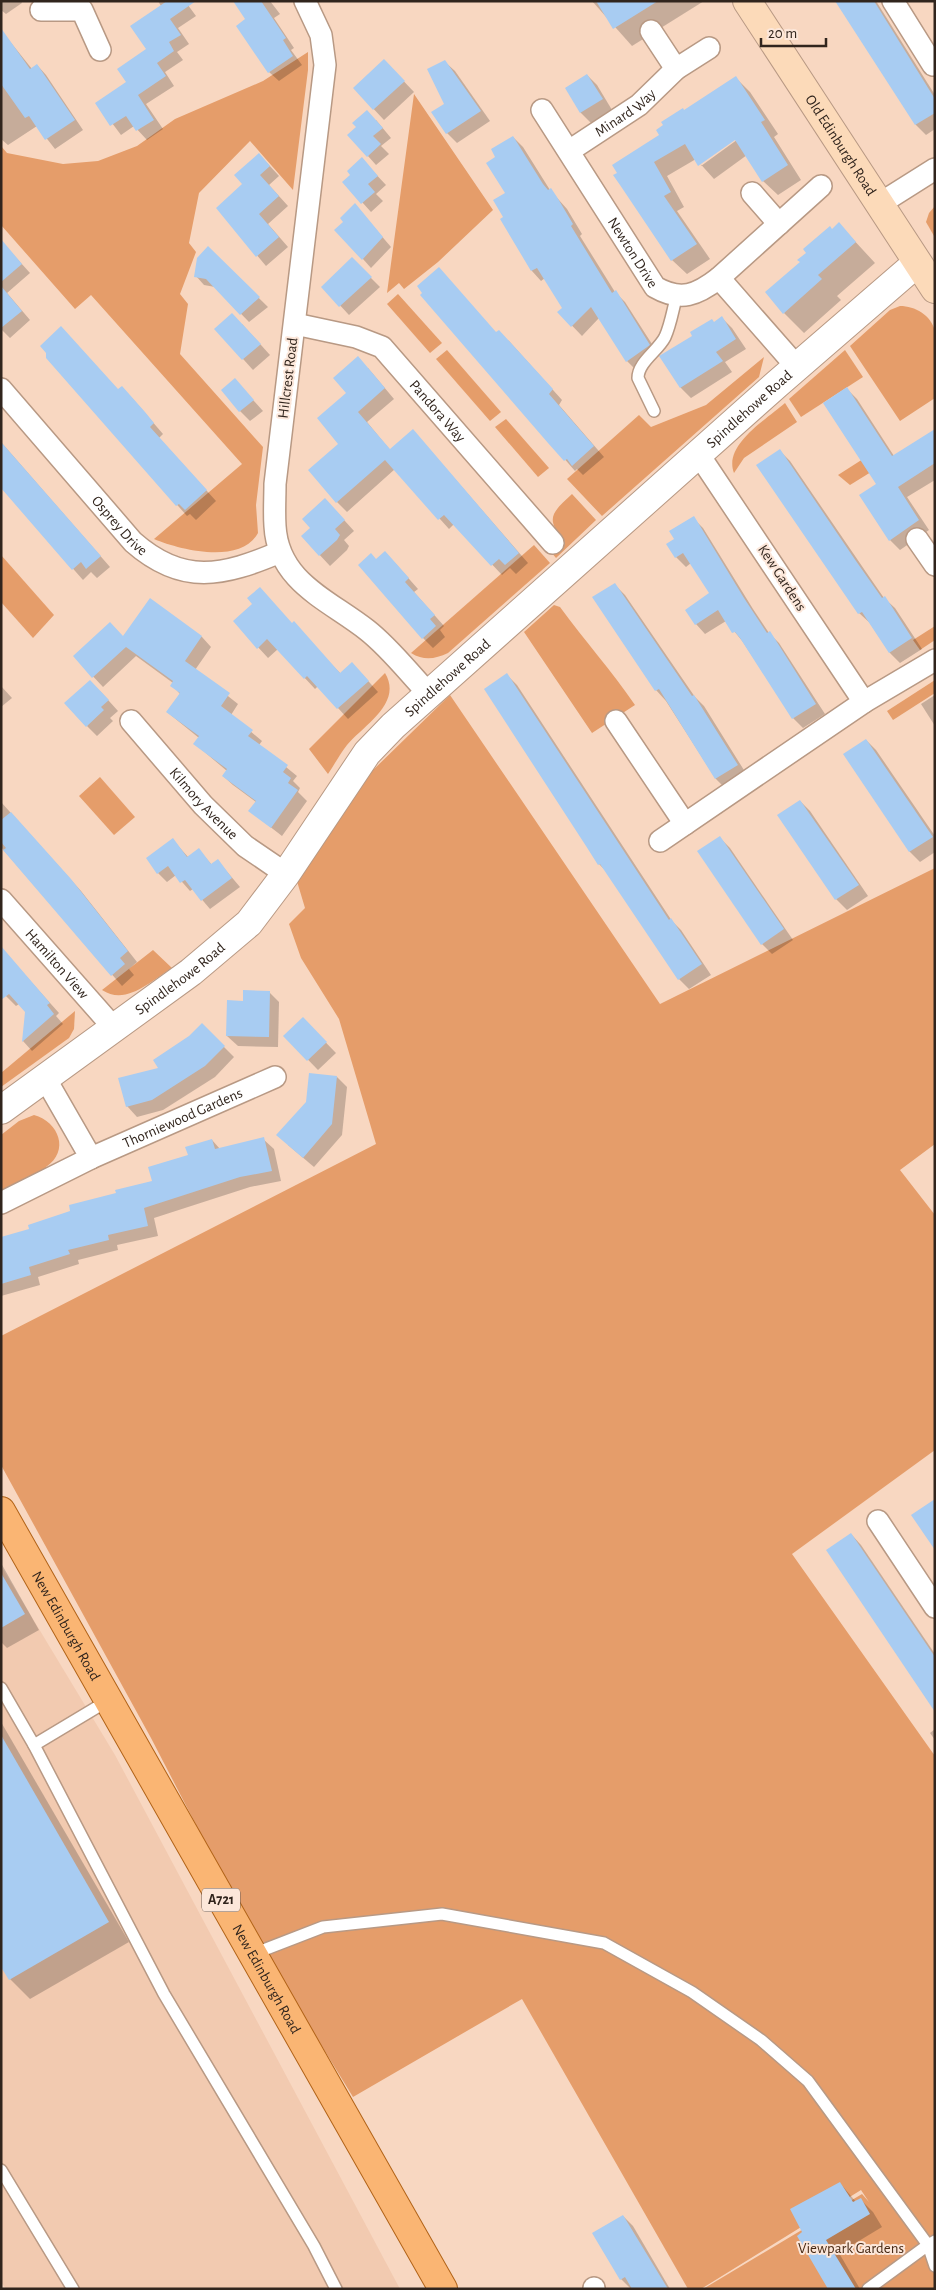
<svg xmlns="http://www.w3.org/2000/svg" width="936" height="2290" viewBox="0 0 936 2290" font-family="'Alegreya Sans',sans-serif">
	<rect width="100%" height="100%" fill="#f8d7c1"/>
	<path fill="#f2cab0" d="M1,1566L115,1755L400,2289H6L1,2282Z"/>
	<g fill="#e59d6a">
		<path d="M308,52V70L293,190L250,141L199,193L189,243L196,252L180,294L188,304L180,354L263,447L256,505L258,533C241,565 180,550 154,539L242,464L91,295L75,309L1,225V146L7,153L63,164L98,161L137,146L175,119L263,81Z"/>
		<path d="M414,94L493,210L438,262L404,289L399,283L387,293Z"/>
		<path d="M935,206V234L934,236L926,222L929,213Z"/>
		<path d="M398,294L442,343L430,353L387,304Z"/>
		<path d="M900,306C915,306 931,315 935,331C936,345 935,382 935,398L900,421L850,346L890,310Z"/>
		<path d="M447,350L501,412L490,421L436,359Z"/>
		<path d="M845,350L863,377L801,417L789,399Z"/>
		<path d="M764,357L759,377L602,516L567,479L639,415L651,427L706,405Z"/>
		<path d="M785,403L797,422L744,458L734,473C723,445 767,419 785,403Z"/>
		<path d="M506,419L549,468L538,477L495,427Z"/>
		<path d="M863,459L871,472L850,485L838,475Z"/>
		<path d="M572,494L596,520L556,558L551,552L563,539C544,518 554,511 572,494Z"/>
		<path d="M534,545L550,563L448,653C435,659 424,661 411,653Z"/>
		<path d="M1,555L54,615L33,638L1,602Z"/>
		<path d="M554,605L560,607C584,640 612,671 635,705L592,733L524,632Z"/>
		<path d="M935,626V640L920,650L913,640Z"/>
		<path d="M385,673C403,703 364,725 347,745C340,754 334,765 328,774L309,749Z"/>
		<path d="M935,680V693L893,720L887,711Z"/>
		<path d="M450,695L660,1004L935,868V1144L900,1170L935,1215V1450L792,1554L935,1756V2289H703L862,2194L869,2202L861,2190L701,2289H688L522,1999L353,2097L249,1927L151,1738L1,1465V1336L376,1144L339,1019L301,958L289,924L305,908L296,878L369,774Z"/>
		<path d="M100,777L135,817L114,835L79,796Z"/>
		<path d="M153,950L172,968C151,981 126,1006 102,990Z"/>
		<path d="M75,1011L74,1029L69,1038L1,1087V1073Z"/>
		<path d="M34,1115C59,1122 70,1151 46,1167L47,1173L1,1194V1135L19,1121Z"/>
	</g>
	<g fill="#0003" fill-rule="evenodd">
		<path d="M1,1H21L22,3L6,14L1,10Z"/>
		<path d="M158,1H185L196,16L178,28L189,44L177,52L183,60L165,72L174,86L146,104L163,129L147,140L134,126L121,135L97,103L128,83L148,50L161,6Z"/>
		<path d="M235,1H270L280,14L274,18L294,48L291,50L302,65L279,81L269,72L247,19Z"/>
		<path d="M592,1H704L632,46Z"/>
		<path d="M837,1H876L935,95V129L926,135L916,125Z"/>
		<path d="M8,39L32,69L37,65L46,75L83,130L55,149L37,126L8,145L1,139V84Z"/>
		<path d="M445,62L455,71L490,121L457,143L447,133Z"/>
		<path d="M394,71L414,92L384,120L354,88Z"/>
		<path d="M587,75L597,85L612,110L591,123L581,113L566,88Z"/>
		<path d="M736,78L750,92L778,134L774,137L801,180L778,195L763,181L747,155L714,179L696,159L667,176L684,207L677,211L710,259L687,274L672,260L621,185L661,135L685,111ZM739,135L741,137L701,166V162Z"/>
		<path d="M376,120L391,138L381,146L389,154L376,165L368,156Z"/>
		<path d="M513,137L523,147L550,190L567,209L582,234L580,236L615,292L625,302L659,355L637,371L627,361L599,318L582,336L559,312L564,308L545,278L541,281L532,271L505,217L506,193L497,157Z"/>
		<path d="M259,154L279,176L269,185L288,206L268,224L288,247L266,266L218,209L244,184Z"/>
		<path d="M370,168L386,185L376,194L383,201L371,212L344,182L352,175Z"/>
		<path d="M355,205L391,247L371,268L363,259L345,222Z"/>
		<path d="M839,224L875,263L837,296L841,300L804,333L784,313L801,262Z"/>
		<path d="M1,241L30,273L7,293L30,320L10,338L1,329Z"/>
		<path d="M208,248L268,307L249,322L215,287L204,285L196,276Z"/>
		<path d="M352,259L380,287L349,315L323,287Z"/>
		<path d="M422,295L509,341L562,400L559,405L604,457L583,475L577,469L575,471Z"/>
		<path d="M722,318L732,328L746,349L725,362L732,372L691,398L681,388L661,357Z"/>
		<path d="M242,324L270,355L253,370L216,329Z"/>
		<path d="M47,358L132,398L163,434L159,438L216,501L196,520L190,514L187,516Z"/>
		<path d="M368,368L394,399L367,422L390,450L422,441L528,563L516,574L510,568L502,575L454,524L449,529L395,469L347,512L337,502L340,444L348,393Z"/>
		<path d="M235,380L263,411L250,421L240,411Z"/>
		<path d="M847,389L857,399L894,456L935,430V480L907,497L929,530L900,550L890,540L878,484Z"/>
		<path d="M1,442L110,567L97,578L91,572L83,580L1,487Z"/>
		<path d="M780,451L790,461L866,572L884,598L895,608L922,649L900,663L890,653L870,623L859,613Z"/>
		<path d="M335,510L354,531L344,540L349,546L347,550L330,566L303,537Z"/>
		<path d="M693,518L703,528L753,609L769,633L779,643L825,714L803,728L793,718L743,642L726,621L705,634L696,624L711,594L691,563L686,567L676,557V539Z"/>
		<path d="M376,560L395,563L418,589L414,592L444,626L440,630L445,637L433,648L423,638Z"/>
		<path d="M615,585L625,595L695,697L704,706L747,775L726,789L716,779L666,701L656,690L594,598Z"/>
		<path d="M150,600L202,637L211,647L195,670L238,704L231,715L262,741L259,745L297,776L293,781L300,788L298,792L307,801L282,836L250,811L256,802L233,785L223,776L227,771L195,744L199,738L167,712L180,694L172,685L173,683L136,656L103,687L74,656L123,637Z"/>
		<path d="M235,622L293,624L341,674H362L378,692L348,719L318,686L315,689L278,649L268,658Z"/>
		<path d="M507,675L517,685L672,921L681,930L711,975L689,989L679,979L608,873L599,864Z"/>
		<path d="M1,686L12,698L1,707Z"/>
		<path d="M100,691L118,711L110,718L113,721L97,736L87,726Z"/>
		<path d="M935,695V726L921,704Z"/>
		<path d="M866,740L876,750L935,836V852L920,862L910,852L845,754Z"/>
		<path d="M800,801L810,811L868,896L847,910L836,899L779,815Z"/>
		<path d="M1,802L81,891L137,962L129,969L134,975L122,986L1,847Z"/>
		<path d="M720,838L730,848L793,940L772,954L762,944Z"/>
		<path d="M173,840L188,857L199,850L212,865L218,861L240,887L210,909L193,889L190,891L176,875L167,882L158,873Z"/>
		<path d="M1,948L59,1013L56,1016L63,1024L32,1051L23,1041L26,1012L19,1004L16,1006L1,991Z"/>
		<path d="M269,992L279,1002L278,1047L238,1046L227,1036L244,1002Z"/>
		<path d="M303,1019L336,1053L318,1070L285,1036Z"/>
		<path d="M202,1025L234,1057L215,1077L163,1110L137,1117L127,1106Z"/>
		<path d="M337,1077L347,1087L342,1135L314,1167L288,1145L307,1102Z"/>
		<path d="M263,1139L274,1149L281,1181L250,1187L154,1218L158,1236L117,1245L118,1250L78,1260L79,1264L38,1277L40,1285L1,1296V1239L31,1230L154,1182L212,1140L220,1149Z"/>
		<path d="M851,1534L861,1545L935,1654V1710Z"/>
		<path d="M1,1563L39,1630L7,1648L1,1642Z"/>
		<path d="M1,1722L129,1942L30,1999L10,1979L1,1964Z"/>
		<path d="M935,1729V1740L930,1733Z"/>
		<path d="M840,2183L856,2202L860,2199L873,2212L882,2227L839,2253L860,2289H830L804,2233Z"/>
		<path d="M623,2216L633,2226L670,2289H631L621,2279Z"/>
	</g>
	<g fill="#a8ccf2">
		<path d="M167,1H196L170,19L181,35L169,42L174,51L157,63L166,76L138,95L154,120L136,131L126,116L110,126L95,103L126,82L117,69L146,49L130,26Z"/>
		<path d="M233,1H261L286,38L283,40L293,56L268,73L236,26L245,19Z"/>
		<path d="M596,1H658L613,29Z"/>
		<path d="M835,1H874L935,99V113L915,125Z"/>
		<path d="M1,28L30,69L37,64L75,120L45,140L29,116L25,118L1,84Z"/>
		<path d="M384,59L405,81L373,110L353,88Z"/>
		<path d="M445,60L481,111L446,134L431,112L444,104L427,69Z"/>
		<path d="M587,74L603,99L580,113L565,88Z"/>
		<path d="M736,76L765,120L761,122L788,165L762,182L735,140L698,166L685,144L654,162L671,192L664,196L697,244L671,261L620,185L613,175L617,173L612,165L659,135L656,130L663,125L661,122L683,108L684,110Z"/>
		<path d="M367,110L383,128L373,136L381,144L367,157L347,135L356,127L352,123Z"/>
		<path d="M513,136L543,184L548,190L551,188L557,197L573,224L571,226L612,293L616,290L650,345L626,362L591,307L571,327L557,312L562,308L537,268L531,271L500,219L503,217L493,200L505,193L486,163L495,157L491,149Z"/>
		<path d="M259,153L270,166L260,175L279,196L259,214L279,237L256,257L216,208L242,184L234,175Z"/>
		<path d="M362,157L378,176L368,184L375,192L361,204L342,182L350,175L347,171Z"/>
		<path d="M355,203L383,237L362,260L334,230L343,222L340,218Z"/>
		<path d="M839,222L856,242L818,275L822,279L783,314L765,292L800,262L797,260L806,253L803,249L830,226L832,229Z"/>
		<path d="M1,239L22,264L1,282Z"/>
		<path d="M208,246L260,297L240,315L206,279L194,277L197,258Z"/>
		<path d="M352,257L372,277L339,307L321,287Z"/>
		<path d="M439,267L496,332L499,330L553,389L549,394L594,446L572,466L567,459L564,461L548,443L420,295L422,293L417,286Z"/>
		<path d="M1,286L22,311L1,328Z"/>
		<path d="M232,313L261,344L242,360L214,329Z"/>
		<path d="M722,316L736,339L716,352L723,361L680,388L659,356L692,336L690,332L712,319L714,322Z"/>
		<path d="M61,326L118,389L122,386L145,412L154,423L150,427L207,490L185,510L179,504L176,506L46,358V353L40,346Z"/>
		<path d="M358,356L385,388L358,412L390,449L413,429L519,553L505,565L499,559L491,566L444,515L438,520L385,460L336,503L308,470L338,444L317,418L346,393L333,378Z"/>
		<path d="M235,378L254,400L239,412L221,390Z"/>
		<path d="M847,387L892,456L935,429V463L898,487L919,520L889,541L859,495L876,484L823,403Z"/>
		<path d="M1,442L101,556L86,569L81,562L72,570L1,488Z"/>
		<path d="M780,449L856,561L882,598L885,596L912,638L889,653L862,612L858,614L756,465Z"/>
		<path d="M325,498L345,520L335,529L340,535L337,540L319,556L301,536L310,528L302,519Z"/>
		<path d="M694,516L744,598L767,633L770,631L816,704L792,719L740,638L735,632L732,633L718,610L695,625L685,610L709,593L683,553L675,558L666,544L674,539L669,531Z"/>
		<path d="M385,551L409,578L405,582L435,615L430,619L436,626L422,639L358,565L371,553L376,559Z"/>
		<path d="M615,583L692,696L694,695L738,765L715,779L659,689L655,691L592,597Z"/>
		<path d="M260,587L292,623L294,621L340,673L352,662L369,681L337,709L307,676L304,679L267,639L257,649L233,621L252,604L247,598Z"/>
		<path d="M150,598L202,636L185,661L230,693L221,706L253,730L248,736L288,765L283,772L291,778L288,783L298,790L271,828L248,811L256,801L222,776L227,769L193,744L199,736L166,712L180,693L170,686L173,681L126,647L92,678L73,656L110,622L123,636Z"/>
		<path d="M507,673L669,920L671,918L702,964L678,980L600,864L598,865L586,846L484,689Z"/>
		<path d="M90,680L109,700L101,707L104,710L86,727L64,703Z"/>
		<path d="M866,739L933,837L909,852L843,754Z"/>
		<path d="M800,800L859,885L835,900L777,815Z"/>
		<path d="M11,812L71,879L128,951L120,958L125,964L111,976L3,850L6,848L1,842V820Z"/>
		<path d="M720,836L784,929L761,945L697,851Z"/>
		<path d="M173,838L187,857L199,848L211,864L218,859L232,878L201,901L185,880L180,883L168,866L157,874L146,858Z"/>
		<path d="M1,946L50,1003L47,1005L54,1014L22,1042L25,1012L9,994L1,1000Z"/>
		<path d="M243,990L270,991L269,1037L226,1036L227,1000L243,1001Z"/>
		<path d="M303,1017L327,1042L307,1061L283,1036Z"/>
		<path d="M202,1023L225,1046L205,1066L152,1100L126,1107L118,1078L158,1068L153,1060L189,1036Z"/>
		<path d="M309,1073L337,1076L332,1124L303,1158L276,1135L306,1102Z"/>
		<path d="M264,1137L272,1171L240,1177L144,1208L148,1226L108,1235L109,1240L68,1250L70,1254L29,1267L31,1275L1,1284V1237L29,1229L28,1225L70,1211L69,1205L116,1193L115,1190L152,1181L148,1167L188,1155L185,1147L212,1139L215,1149Z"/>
		<path d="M935,1499V1550L911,1515Z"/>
		<path d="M851,1533L935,1657V1712L826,1550Z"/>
		<path d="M1,1573L25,1614L1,1628Z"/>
		<path d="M1,1735L109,1922L9,1980L1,1967Z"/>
		<path d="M840,2182L853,2202L861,2198L870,2214L826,2240L856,2289H828L797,2236L802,2232L790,2209Z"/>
		<path d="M623,2215L668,2289H632L625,2277L620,2280L592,2233Z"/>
	</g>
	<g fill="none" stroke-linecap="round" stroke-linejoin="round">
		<g stroke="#b89984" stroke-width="14">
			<g id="service">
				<path d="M654,411L638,378C638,362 658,351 665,337C671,324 673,308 677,295"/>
				<path d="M1,1688L34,1745L109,1700"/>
				<path d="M34,1745L164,1994L314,2246L336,2289"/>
				<path d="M253,1954L323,1927L442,1914L604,1943L692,1992L761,2040L808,2081L928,2245L935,2241"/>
				<path d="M1,2170L73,2289"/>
				<path d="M868,2289L928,2245L935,2266"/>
			</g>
		</g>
		<g stroke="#b89984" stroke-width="24">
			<g id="minor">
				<path d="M305,1L321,35L325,65L275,484C275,498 274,512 275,526C278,582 329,600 367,630C390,648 408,672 428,693"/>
				<path d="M893,1L933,65"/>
				<path d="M41,10H82L100,50"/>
				<path d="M651,31L676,69"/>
				<path id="s1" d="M542,110L655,287C681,302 697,295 719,278L797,367"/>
				<path id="s2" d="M569,151L639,105L676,69L709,48"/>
				<path d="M752,193L779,224"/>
				<path d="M881,203L935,169"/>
				<path d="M719,278L821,186"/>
				<path id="s3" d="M295,324L356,337L382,347L553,543"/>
				<path id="s4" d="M1,389L133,542C183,586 223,576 280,552"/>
				<path d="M917,539L935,565"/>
				<path d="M864,702L935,660"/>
				<path id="s5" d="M131,721L203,805L245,846L286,874"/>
				<path d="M616,721L685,824"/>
				<path d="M660,841L864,702L699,455"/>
				<path id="s6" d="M1,900L114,1028"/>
				<path id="s7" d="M91,1158L275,1077"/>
				<path d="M1,1203L91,1158L45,1078"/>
				<path d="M878,1521L935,1607"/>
				<path d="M594,2289V2288"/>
			</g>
		</g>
		<g stroke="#b89984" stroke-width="30">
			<g id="tertiary">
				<path id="s8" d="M1,1110L191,972L249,923L286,874L367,753L393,726L777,384L917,263"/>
			</g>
		</g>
		<g stroke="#b89984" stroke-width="30">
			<g id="secondary">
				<path id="s9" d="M747,1L935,289"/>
			</g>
		</g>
		<g stroke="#b16318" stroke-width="30">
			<g id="primary">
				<path id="s10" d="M1,1511L443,2289"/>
			</g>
		</g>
		<use href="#service" stroke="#fff" stroke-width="11"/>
		<use href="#minor" stroke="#fff" stroke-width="21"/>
		<use href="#tertiary" stroke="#fff" stroke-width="28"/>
		<use href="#secondary" stroke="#fcdab9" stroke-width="28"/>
		<use href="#primary" stroke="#fab573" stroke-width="28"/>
	</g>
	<g text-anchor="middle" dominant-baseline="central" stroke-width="4" stroke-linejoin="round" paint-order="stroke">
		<rect fill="#fce7da" stroke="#6e5f56" stroke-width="1" x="202" y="1888.5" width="38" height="23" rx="4"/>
		<g font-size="14" font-weight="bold" fill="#31251d">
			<text x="221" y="1900">A721</text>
		</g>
		<g font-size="15" fill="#31251d" stroke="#fce7da">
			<text stroke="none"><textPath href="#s2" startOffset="68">Minard Way</textPath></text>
			<text stroke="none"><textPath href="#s9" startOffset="172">Old Edinburgh Road</textPath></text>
			<text stroke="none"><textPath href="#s1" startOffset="169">Newton Drive</textPath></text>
			<text transform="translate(288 378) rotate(-83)">Hillcrest Road</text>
			<text stroke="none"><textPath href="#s8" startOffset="1032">Spindlehowe Road</textPath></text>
			<text stroke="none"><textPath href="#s3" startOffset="175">Pandora Way</textPath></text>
			<text stroke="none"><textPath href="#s4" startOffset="181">Osprey Drive</textPath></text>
			<text transform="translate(782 578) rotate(57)">Kew Gardens</text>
			<text stroke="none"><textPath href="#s8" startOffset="628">Spindlehowe Road</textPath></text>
			<text stroke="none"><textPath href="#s5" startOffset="110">Kilmory Avenue</textPath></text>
			<text stroke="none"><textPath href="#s6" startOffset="85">Hamilton View</textPath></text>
			<text stroke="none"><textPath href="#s8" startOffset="222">Spindlehowe Road</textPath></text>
			<text stroke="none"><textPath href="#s7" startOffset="100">Thorniewood Gardens</textPath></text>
			<text stroke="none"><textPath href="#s10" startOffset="132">New Edinburgh Road</textPath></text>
			<text stroke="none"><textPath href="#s10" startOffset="538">New Edinburgh Road</textPath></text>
		</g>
		<g font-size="15" fill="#472914" stroke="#fce7da">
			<text x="851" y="2248">Viewpark Gardens</text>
		</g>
	</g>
	<rect width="936" height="2290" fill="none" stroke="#31251d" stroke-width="5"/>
	<path d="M761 38v8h65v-8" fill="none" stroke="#31251d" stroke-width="2.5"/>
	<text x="768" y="38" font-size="15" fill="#31251d" stroke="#fce7da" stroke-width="4" paint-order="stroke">20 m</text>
</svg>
